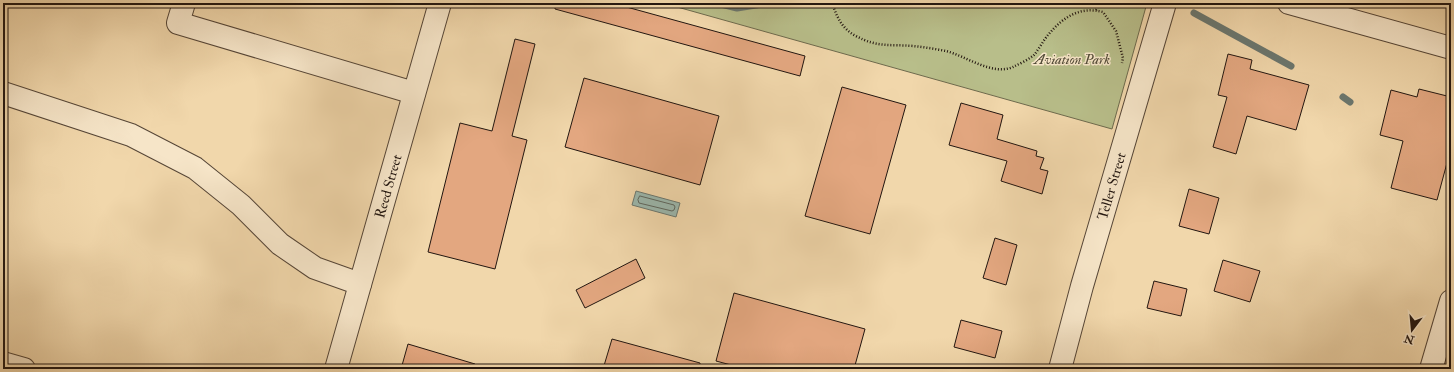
<svg xmlns="http://www.w3.org/2000/svg" width="1454" height="372" viewBox="0 0 1454 372" font-family="'IM FELL Double Pica',serif">
	<rect width="100%" height="100%" fill="#f1d7ab"/>
	<filter id="stains"><feTurbulence type="fractalNoise" baseFrequency=".005" numOctaves="4"/><feColorMatrix values="0 0 0 0 .2 0 0 0 0 .09 0 0 0 0 .02 0 0 0 .5 -.17"/></filter>
	<radialGradient id="worn" r=".72"><stop offset=".6" stop-color="#630" stop-opacity="0"/><stop offset="1" stop-color="#630" stop-opacity=".3"/></radialGradient>
	<path fill="#b8be8a" stroke="#6d6a4d" d="M663,3H1147L1112,129Z"/>
	<path fill="#9bb8ae" stroke="#6b776f" d="M636,191L680,203L676,217L632,205Z"/>
	<g fill="none" stroke-linecap="round" stroke-linejoin="round">
		<path stroke="#5e675f" stroke-width="1" d="M640,196L674,205L675,207L674,210L672,211L639,203L638,200Z"/>
		<g stroke="#6b776f" stroke-width="7">
			<path d="M717,3L737,8L768,3"/>
			<path d="M1194,13L1291,66"/>
			<path d="M1343,97L1350,102"/>
		</g>
	</g>
	<g fill="#e3a780" stroke="#221610">
		<path d="M555,3H612L805,56L800,76L555,9Z"/>
		<path d="M515,39L535,44L512,136L527,140L495,269L428,252L460,123L492,131Z"/>
		<path d="M1228,54L1252,60L1250,69L1309,85L1296,130L1247,116L1236,154L1213,147L1227,97L1218,95Z"/>
		<path d="M584,78L719,116L700,185L565,147Z"/>
		<path d="M842,87L906,105L870,234L805,216Z"/>
		<path d="M1419,89L1451,97V148L1437,200L1391,188L1403,141L1380,135L1391,90L1417,97Z"/>
		<path d="M961,103L1003,115L997,139L1037,151L1036,156L1044,158L1040,169L1048,171L1042,194L1001,181L1007,161L949,145Z"/>
		<path d="M1189,189L1219,198L1209,234L1179,226Z"/>
		<path d="M995,238L1017,245L1006,285L983,278Z"/>
		<path d="M636,259L645,278L585,308L576,290Z"/>
		<path d="M1223,260L1260,271L1250,302L1214,291Z"/>
		<path d="M1154,281L1187,289L1181,316L1147,308Z"/>
		<path d="M734,293L865,329L854,369H746L716,361Z"/>
		<path d="M961,320L1002,331L995,358L954,347Z"/>
		<path d="M612,339L700,363V369H603Z"/>
		<path d="M408,344L475,364L474,369H401Z"/>
	</g>
	<g fill="none" stroke-linecap="round" stroke-linejoin="round">
		<g stroke="#564637" stroke-width="24">
			<g id="minor">
				<path d="M184,3L178,23L414,93"/>
				<path d="M1289,3L1451,48"/>
				<path d="M3,93L131,135L195,168L241,205L280,244L315,268L360,284"/>
				<path d="M3,363L24,369"/>
				<path id="s1" d="M336,369L440,3"/>
				<path id="s2" d="M1060,369L1082,286L1165,3"/>
				<path d="M1431,369L1451,301"/>
			</g>
		</g>
		<g stroke="#221610" stroke-width="2.5" stroke-dasharray="1 2" stroke-linecap="butt">
			<path d="M832,3C837,17 842,29 856,36C878,48 890,44 913,46C924,47 935,49 946,51C966,56 992,76 1013,67C1019,64 1028,60 1034,55C1039,49 1043,41 1048,35C1063,17 1080,6 1103,12L1116,31L1123,58L1122,63"/>
			<path d="M1096,10L1101,3"/>
		</g>
		<use href="#minor" stroke="#f6e5c8" stroke-width="22"/>
	</g>
	<g text-anchor="middle" dominant-baseline="central" stroke-width="3" stroke-linejoin="round" paint-order="stroke">
		<g font-size="14" font-style="italic" fill="#4f4835" stroke="#f6e5c8">
			<text x="1072" y="59">Aviation Park</text>
		</g>
		<g font-size="14" fill="#221610" stroke="#f6e5c8">
			<text stroke="none"><textPath href="#s1" startOffset="190">Reed Street</textPath></text>
			<text stroke="none"><textPath href="#s2" startOffset="190">Teller Street</textPath></text>
		</g>
	</g>
	<rect width="1454" height="372" fill="none" stroke="#f1d7ab" stroke-width="16"/>
	<rect x="4" y="4" width="1446" height="364" fill="none" stroke="#221610" stroke-width="2"/>
	<rect x="8" y="8" width="1438" height="356" fill="none" stroke="#221610"/>
	<g transform="translate(1412 330) rotate(196)" stroke="#f6e5c8" stroke-width="3" paint-order="stroke">
	<path d="M0-3L7 15L0 10L-7 15Z" fill="#221610"/>
	<text y="-6" font-size="11" font-weight="bold" text-anchor="middle" fill="#221610">N</text>
	</g>
	<rect width="100%" height="100%" filter="url(#stains)"/>
	<rect width="100%" height="100%" fill="url(#worn)"/>
</svg>
